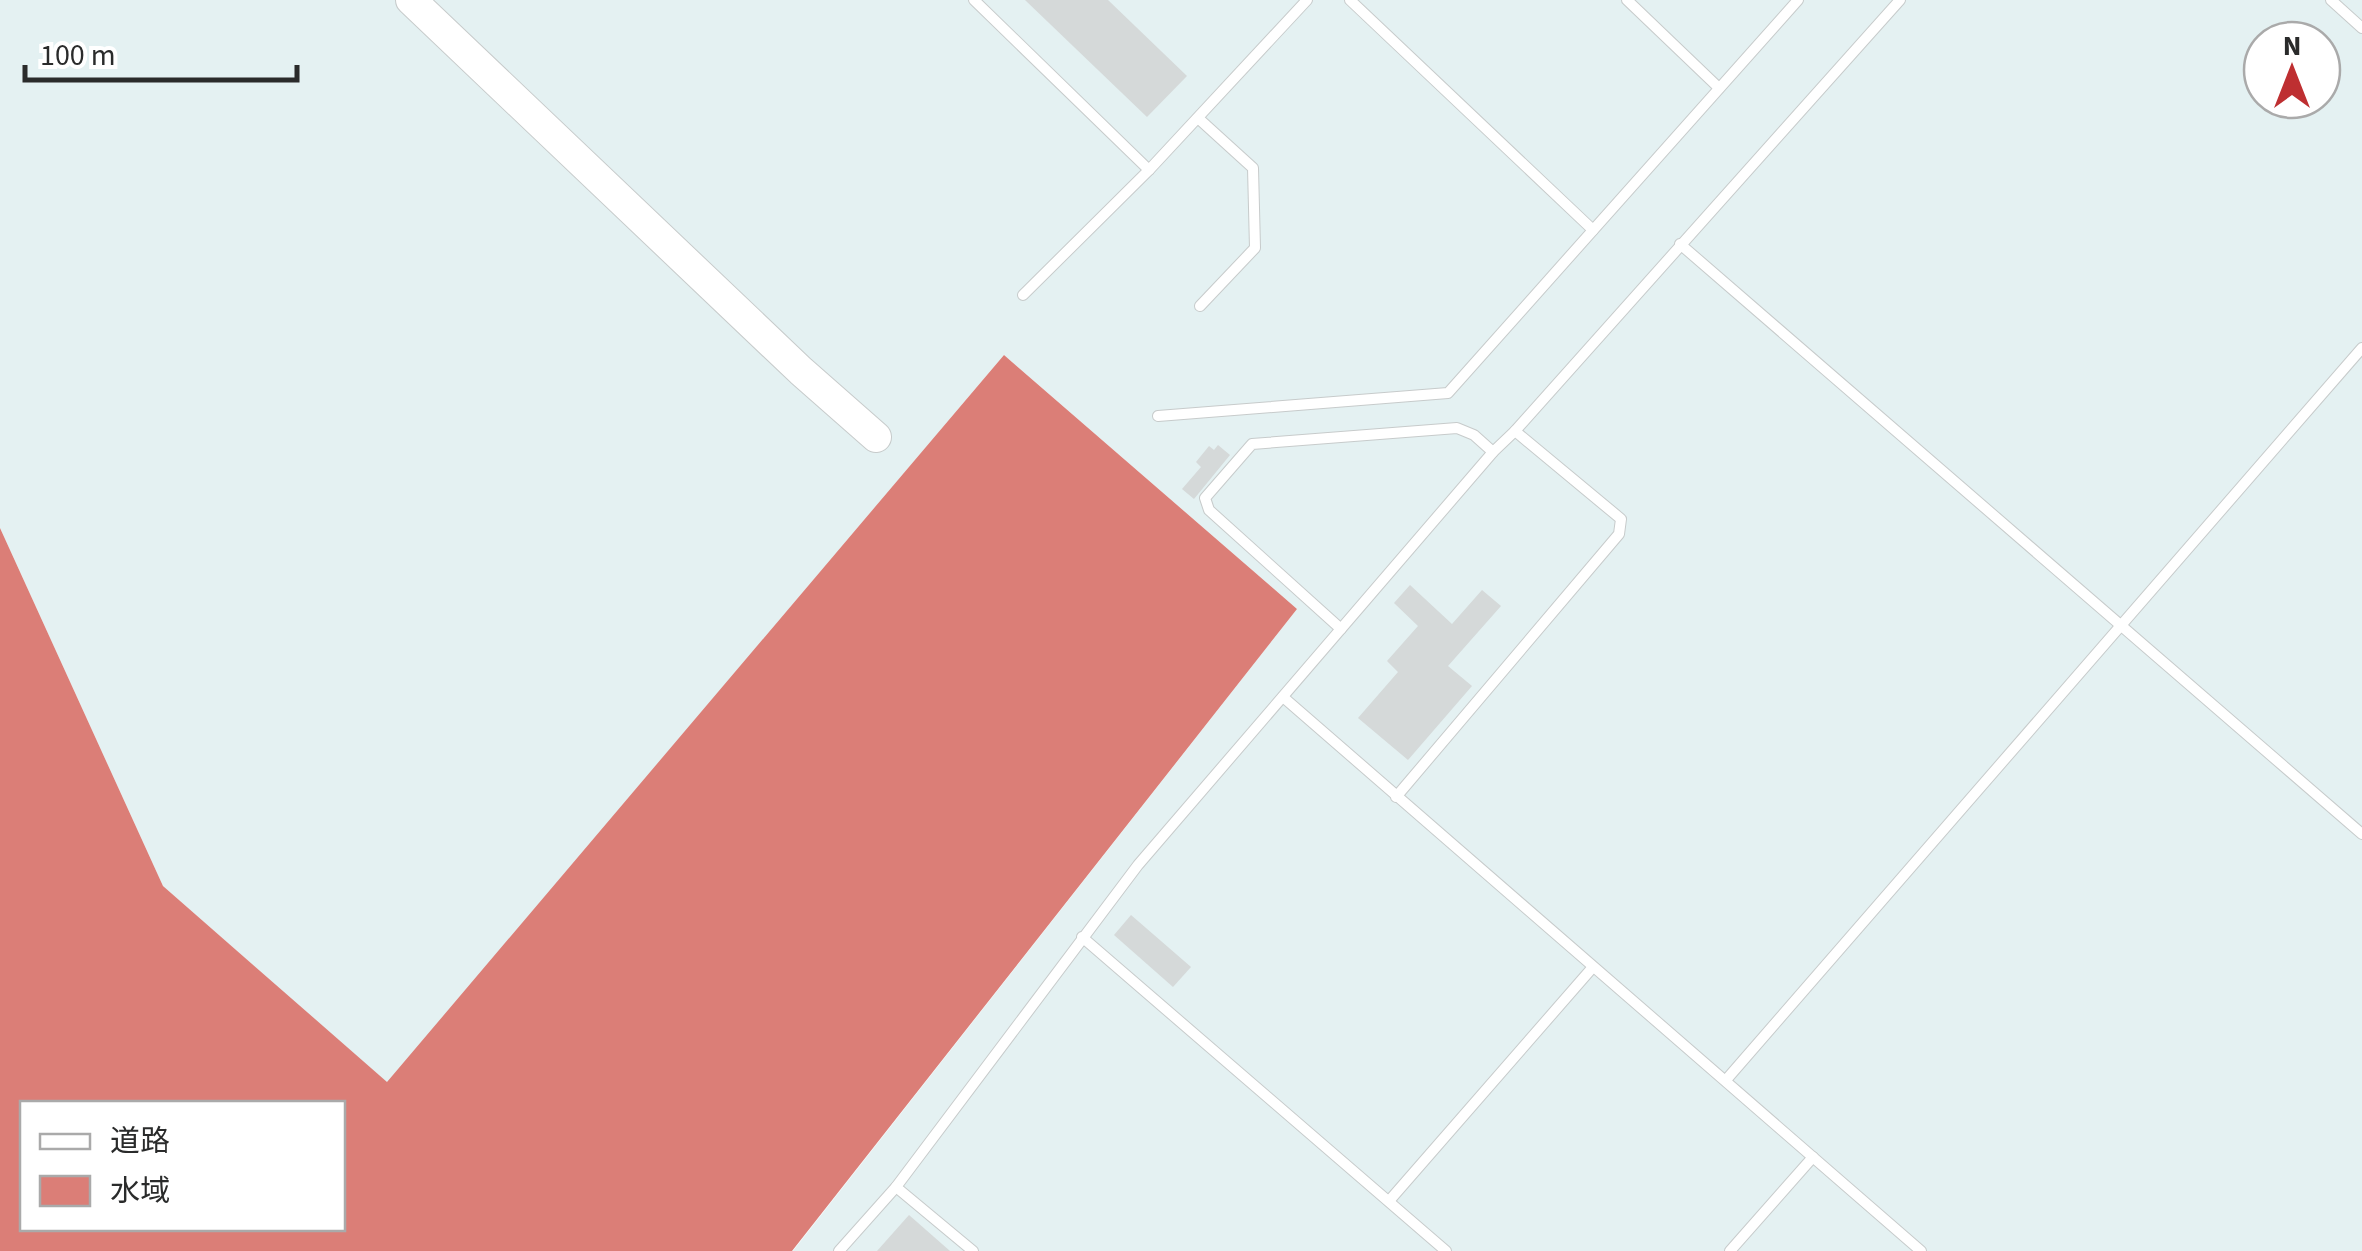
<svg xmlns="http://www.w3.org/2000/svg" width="2362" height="1251" viewBox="0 0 2362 1251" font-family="'Source Sans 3','Noto Sans JP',sans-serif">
	<rect width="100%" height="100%" fill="#f7fcfc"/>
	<path fill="#e4f1f2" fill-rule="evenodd" d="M0,0H2362V1251H793L1297,609L1004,355L387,1083L163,886L0,528ZM2262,40H2322V100H2262Z"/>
	<path fill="#db7e77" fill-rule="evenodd" d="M1004,355L1297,609L792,1251H0V528L163,886L387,1082ZM22,1104H342V1228H22Z"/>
	<g fill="#d5d9d9">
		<path d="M1025,0H1108L1187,76L1147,117Z"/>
		<path d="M1218,445L1230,455L1194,499L1182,489L1201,467L1196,462L1209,446L1214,450Z"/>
		<path d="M1410,585L1452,624L1482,590L1501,606L1448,666L1472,686L1408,760L1358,718L1398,672L1387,661L1418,626L1394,603Z"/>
		<path d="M1131,915L1191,967L1173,987L1114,935Z"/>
		<path d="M909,1215L950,1251H877Z"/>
	</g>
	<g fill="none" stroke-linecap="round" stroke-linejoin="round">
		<g stroke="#c7cbcb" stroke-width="12">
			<g id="lane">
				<path d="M974,0L1149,170"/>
				<path d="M1350,0L1593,230"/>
				<path d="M1627,0L1719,88"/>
				<path d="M2331,0L2362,28"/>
				<path d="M1198,118L1253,168L1255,248L1200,306"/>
				<path d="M1680,244L2362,834"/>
				<path d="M1023,295L1149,170L1307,0"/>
				<path d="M1158,416L1448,393L1798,0"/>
				<path d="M1341,629L1209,510L1205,498L1252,444L1457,428L1474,435L1493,452"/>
				<path d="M1283,697L1921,1251"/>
				<path d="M1396,797L1619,534L1621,519L1515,431"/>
				<path d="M1082,937L1446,1251"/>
				<path d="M1726,1080L2362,348"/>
				<path d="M896,1187L973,1251"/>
				<path d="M1389,1201L1593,967"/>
				<path d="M839,1251L896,1187L1138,865L1493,452L1515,431L1900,0"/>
				<path d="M1730,1251L1813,1157"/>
			</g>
		</g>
		<g stroke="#c7cbcb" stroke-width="32">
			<path id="secondary" d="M411,0L801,371L876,437"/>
		</g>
		<use href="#lane" stroke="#fff" stroke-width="10"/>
		<use href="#secondary" stroke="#fff" stroke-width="30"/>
	</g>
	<rect x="20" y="1101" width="325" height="130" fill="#ffffff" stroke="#aaaaaa" stroke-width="2.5"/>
	<rect x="40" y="1134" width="50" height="15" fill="#ffffff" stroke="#aaaaaa" stroke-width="2.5"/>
	<text x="110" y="1151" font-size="30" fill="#2a2b2b">道路</text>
	<rect x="40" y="1176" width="50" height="30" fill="#db7e77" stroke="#aaaaaa" stroke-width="2.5"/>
	<text x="110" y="1201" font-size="30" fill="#2a2b2b">水域</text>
	<g transform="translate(2292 70)"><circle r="48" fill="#ffffff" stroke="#aaaaaa" stroke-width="2.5"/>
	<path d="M0-8L18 38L0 25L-18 38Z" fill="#be2f31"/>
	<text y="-15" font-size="28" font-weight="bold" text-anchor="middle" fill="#2a2b2b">N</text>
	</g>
	<path d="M25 65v15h272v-15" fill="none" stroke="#2a2b2b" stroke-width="5"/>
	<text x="40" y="65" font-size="30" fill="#2a2b2b" stroke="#ffffff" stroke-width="8" paint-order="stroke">100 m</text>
</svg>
